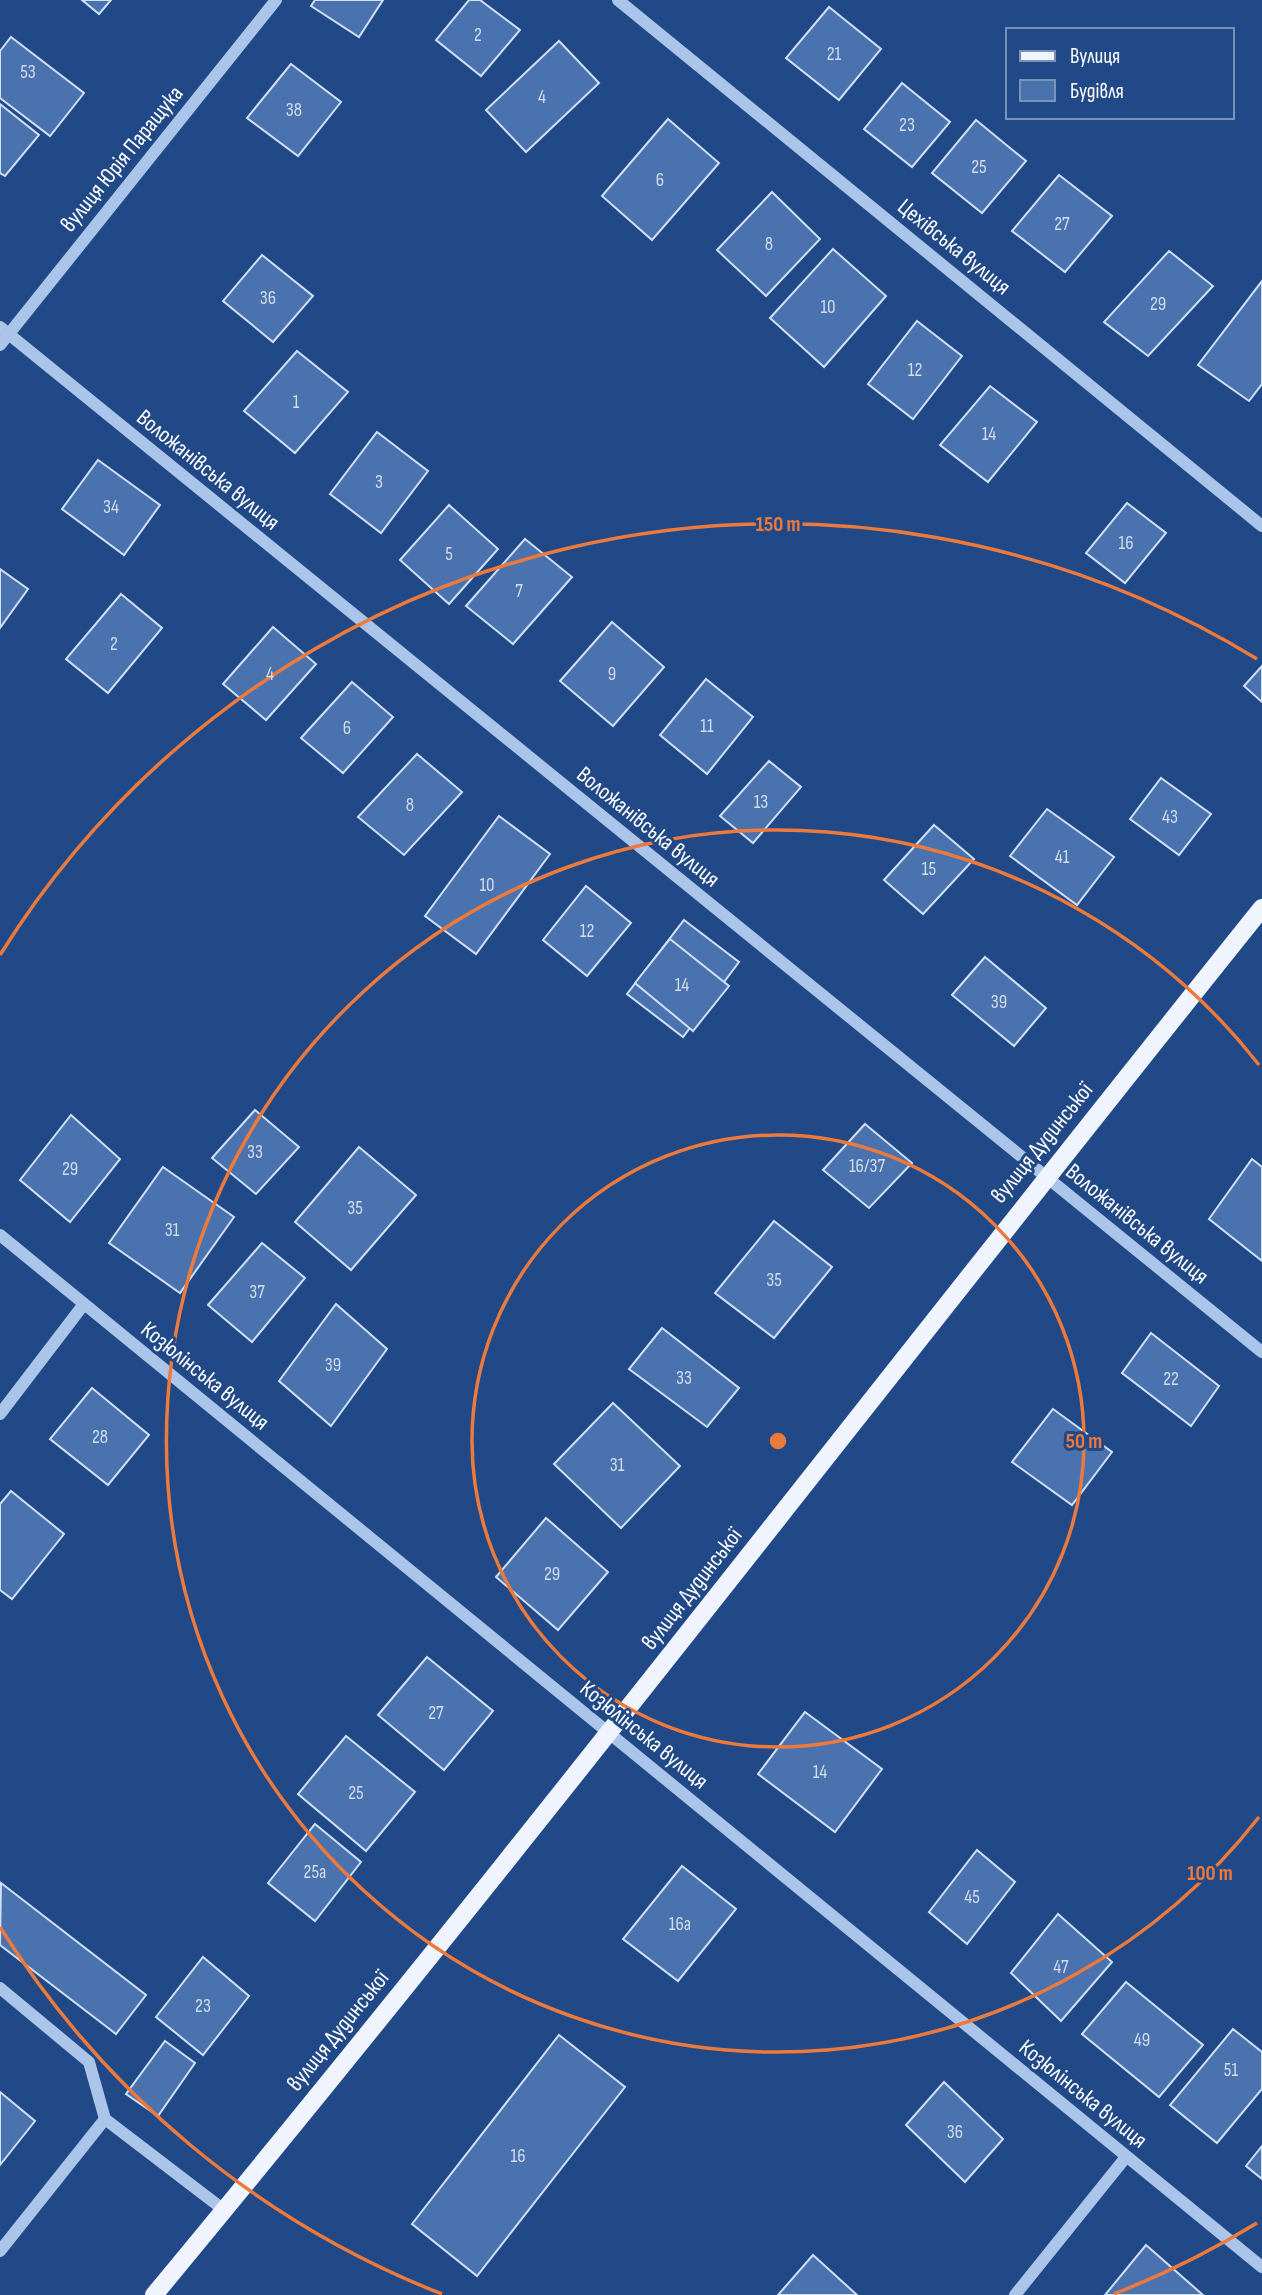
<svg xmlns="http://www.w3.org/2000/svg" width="1262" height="2295" viewBox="0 0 1262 2295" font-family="'Sofia Sans Condensed',sans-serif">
	<rect width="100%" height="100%" fill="#214987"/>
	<g fill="#4a72af" stroke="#d0e0f7" stroke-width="2">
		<path d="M82,0H111L99,14Z"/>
		<path d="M315,0H383L359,37L311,6Z"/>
		<path d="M469,0H480L520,30L481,76L436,40Z"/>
		<path d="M829,7L881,49L839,100L786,58Z"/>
		<path d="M11,37L84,93L50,136L0,98V51Z"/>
		<path d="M559,41L599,83L526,152L486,110Z"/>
		<path d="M291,64L341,102L298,156L247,118Z"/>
		<path d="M902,83L950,122L912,167L864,129Z"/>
		<path d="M0,104L39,135L5,176L0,173Z"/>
		<path d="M668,119L719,163L652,240L602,196Z"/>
		<path d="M976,120L1026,161L982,213L932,173Z"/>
		<path d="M1059,175L1112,216L1065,272L1012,231Z"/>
		<path d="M772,192L820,239L766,296L717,250Z"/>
		<path d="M833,249L886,296L824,367L770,318Z"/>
		<path d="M1169,251L1213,286L1148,356L1104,322Z"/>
		<path d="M262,255L313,296L273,342L223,301Z"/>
		<path d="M1262,281V384L1249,401L1198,365Z"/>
		<path d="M917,321L962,356L913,419L868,384Z"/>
		<path d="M297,351L348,392L295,453L244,411Z"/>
		<path d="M990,386L1037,422L988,482L940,445Z"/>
		<path d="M377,432L428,471L381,533L330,494Z"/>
		<path d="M98,460L160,505L124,555L62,509Z"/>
		<path d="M1127,503L1166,533L1125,583L1086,553Z"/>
		<path d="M449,505L498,549L449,604L400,560Z"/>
		<path d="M525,539L572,577L513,644L466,606Z"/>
		<path d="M0,569L28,589L0,628Z"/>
		<path d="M121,594L162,628L108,693L66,659Z"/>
		<path d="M612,622L664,667L613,726L560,681Z"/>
		<path d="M273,627L316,664L266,720L223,684Z"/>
		<path d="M1262,666V702L1244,686Z"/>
		<path d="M706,679L753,717L707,774L660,735Z"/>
		<path d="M352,682L393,717L343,773L301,738Z"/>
		<path d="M417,754L462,792L404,855L358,817Z"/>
		<path d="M769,761L801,787L753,843L720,816Z"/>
		<path d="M1161,778L1211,814L1179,855L1130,819Z"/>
		<path d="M1047,809L1114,857L1077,905L1010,856Z"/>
		<path d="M499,816L550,854L476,954L425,916Z"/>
		<path d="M934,825L974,859L923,914L884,880Z"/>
		<path d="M586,886L631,923L587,976L543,940Z"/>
		<path d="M684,920L739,962L683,1037L627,994Z"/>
		<path d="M670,939L729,986L693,1031L635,983Z"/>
		<path d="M985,957L1046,1008L1014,1046L952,995Z"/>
		<path d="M255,1110L299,1147L256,1194L212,1158Z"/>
		<path d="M71,1115L120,1159L70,1222L20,1180Z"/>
		<path d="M865,1124L912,1163L869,1208L823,1170Z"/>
		<path d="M359,1147L416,1195L351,1270L295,1222Z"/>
		<path d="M1252,1159L1262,1167V1261L1209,1219Z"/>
		<path d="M163,1167L234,1217L180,1293L109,1243Z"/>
		<path d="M774,1221L832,1267L774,1338L715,1293Z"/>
		<path d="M262,1243L305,1278L252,1342L208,1305Z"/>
		<path d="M336,1304L387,1349L331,1426L279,1381Z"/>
		<path d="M662,1328L739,1388L707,1427L629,1369Z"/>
		<path d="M1151,1333L1219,1386L1191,1426L1122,1373Z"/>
		<path d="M92,1388L149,1435L108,1485L50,1439Z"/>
		<path d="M613,1403L680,1466L621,1528L554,1464Z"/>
		<path d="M1053,1409L1112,1452L1072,1505L1012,1462Z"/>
		<path d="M11,1491L64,1534L12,1599L0,1590V1504Z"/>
		<path d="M546,1518L608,1572L558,1630L496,1577Z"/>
		<path d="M427,1657L493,1711L444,1770L378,1715Z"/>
		<path d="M805,1712L882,1769L835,1832L758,1774Z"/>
		<path d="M346,1736L415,1792L366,1851L298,1794Z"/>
		<path d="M315,1824L361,1862L315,1921L268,1883Z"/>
		<path d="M977,1850L1015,1882L967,1944L929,1912Z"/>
		<path d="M682,1866L736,1909L678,1981L623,1939Z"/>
		<path d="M1,1883L146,1995L116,2034L0,1945Z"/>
		<path d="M1058,1914L1112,1962L1061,2021L1011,1973Z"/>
		<path d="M203,1957L249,1996L203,2055L156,2017Z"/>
		<path d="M1126,1982L1203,2045L1159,2097L1082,2034Z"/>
		<path d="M1233,2029L1262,2052V2089L1217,2143L1170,2105Z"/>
		<path d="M559,2035L625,2087L477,2276L412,2224Z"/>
		<path d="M165,2041L195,2063L158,2116L126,2094Z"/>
		<path d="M944,2082L1003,2139L965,2182L906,2125Z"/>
		<path d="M0,2092L35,2121L0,2165Z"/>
		<path d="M1262,2146V2179L1246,2166Z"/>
		<path d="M1146,2245L1203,2295H1105Z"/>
		<path d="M813,2255L857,2295H778Z"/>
	</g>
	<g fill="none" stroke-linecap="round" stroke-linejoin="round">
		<g stroke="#abc5ea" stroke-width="12">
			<path d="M618,0L1262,526"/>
			<path d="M0,327L1262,1352"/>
			<path d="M0,345L276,0"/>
			<path d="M0,1235L1262,2267"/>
			<path d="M0,1414L84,1304"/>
			<path d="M0,1988L89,2062L105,2119L224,2210"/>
			<path d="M0,2251L105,2119"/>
			<path d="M1015,2295L1126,2157"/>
		</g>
		<path stroke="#eff4fe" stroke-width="18" d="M154,2295C532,1839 892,1369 1262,908"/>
	</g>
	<g fill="none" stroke="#ed7a3d" stroke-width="3.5">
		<circle cx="778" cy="1441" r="306"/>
		<path d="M1259 1817A611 611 0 1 1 1259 1065"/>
		<path d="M1257 2223A917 917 0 0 1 1114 2294M442 2294A917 917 0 0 1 0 1927M0 955A917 917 0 0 1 1257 659"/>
	</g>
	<g text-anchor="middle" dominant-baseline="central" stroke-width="6" stroke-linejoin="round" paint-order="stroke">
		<g font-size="19" fill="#d2dceb">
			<text x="478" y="35">2</text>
			<text x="834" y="54">21</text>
			<text x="28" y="72">53</text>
			<text x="542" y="97">4</text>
			<text x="294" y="110">38</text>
			<text x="907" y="125">23</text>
			<text x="979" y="167">25</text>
			<text x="660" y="180">6</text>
			<text x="1062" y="224">27</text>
			<text x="769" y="244">8</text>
			<text x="268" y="298">36</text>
			<text x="1158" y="304">29</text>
			<text x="828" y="307">10</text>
			<text x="915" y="370">12</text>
			<text x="296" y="402">1</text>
			<text x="989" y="434">14</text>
			<text x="379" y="482">3</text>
			<text x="111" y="507">34</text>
			<text x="1126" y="543">16</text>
			<text x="449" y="554">5</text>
			<text x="519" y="591">7</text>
			<text x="114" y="644">2</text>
			<text x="270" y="674">4</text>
			<text x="612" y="674">9</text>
			<text x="707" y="726">11</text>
			<text x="347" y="728">6</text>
			<text x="761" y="802">13</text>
			<text x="410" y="805">8</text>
			<text x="1170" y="817">43</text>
			<text x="1062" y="857">41</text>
			<text x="929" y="869">15</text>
			<text x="487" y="885">10</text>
			<text x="587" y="931">12</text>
			<text x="682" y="985">14</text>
			<text x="999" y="1002">39</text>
			<text x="255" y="1152">33</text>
			<text x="867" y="1166">16/37</text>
			<text x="70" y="1169">29</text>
			<text x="355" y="1208">35</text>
			<text x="172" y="1230">31</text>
			<text x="774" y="1280">35</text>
			<text x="257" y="1292">37</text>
			<text x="333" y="1365">39</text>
			<text x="684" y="1378">33</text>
			<text x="1171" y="1379">22</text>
			<text x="100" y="1437">28</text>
			<text x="617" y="1465">31</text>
			<text x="552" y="1574">29</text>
			<text x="436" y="1713">27</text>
			<text x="820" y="1772">14</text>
			<text x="356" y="1793">25</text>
			<text x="315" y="1872">25а</text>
			<text x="972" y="1897">45</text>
			<text x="680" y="1924">16а</text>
			<text x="1061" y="1967">47</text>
			<text x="203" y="2006">23</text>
			<text x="1142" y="2040">49</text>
			<text x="1231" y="2070">51</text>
			<text x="955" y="2132">36</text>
			<text x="518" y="2156">16</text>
		</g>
		<g font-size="23" fill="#fff" stroke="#214987">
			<text transform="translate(122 159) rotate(-51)">вулиця Юрія Паращука</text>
			<text transform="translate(954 247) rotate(39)">Цехівська вулиця</text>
			<text transform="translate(208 470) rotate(39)">Воложанівська вулиця</text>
			<text transform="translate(648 827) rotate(39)">Воложанівська вулиця</text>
			<text transform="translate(1042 1143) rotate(-51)">вулиця Дудинської</text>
			<text transform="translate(1137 1224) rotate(39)">Воложанівська вулиця</text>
			<text transform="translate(205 1376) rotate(39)">Козюлінська вулиця</text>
			<text transform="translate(692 1589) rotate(-52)">вулиця Дудинської</text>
			<text transform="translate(644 1735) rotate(39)">Козюлінська вулиця</text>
			<text transform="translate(338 2031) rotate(-51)">вулиця Дудинської</text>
			<text transform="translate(1083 2094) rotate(39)">Козюлінська вулиця</text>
		</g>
	</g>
	<circle cx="778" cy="1441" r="10" fill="#ed7a3d" stroke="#214987" stroke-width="3.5"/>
	<g font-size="21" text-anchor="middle" font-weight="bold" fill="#ed7a3d" stroke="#214987" stroke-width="6" stroke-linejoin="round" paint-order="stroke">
		<text x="778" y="531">150 m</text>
		<text x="1084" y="1448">50 m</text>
		<text x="1210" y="1880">100 m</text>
	</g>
	<rect x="1006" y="28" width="228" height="91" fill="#214987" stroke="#7a92b7" stroke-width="2"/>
	<rect x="1020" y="51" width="35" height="10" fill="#eff4fe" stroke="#7a92b7" stroke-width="2"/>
	<text x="1070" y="63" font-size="21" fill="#ffffff">Вулиця</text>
	<rect x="1020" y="80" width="35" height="21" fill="#4a72af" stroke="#7a92b7" stroke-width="2"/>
	<text x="1070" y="98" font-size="21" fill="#ffffff">Будівля</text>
</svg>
